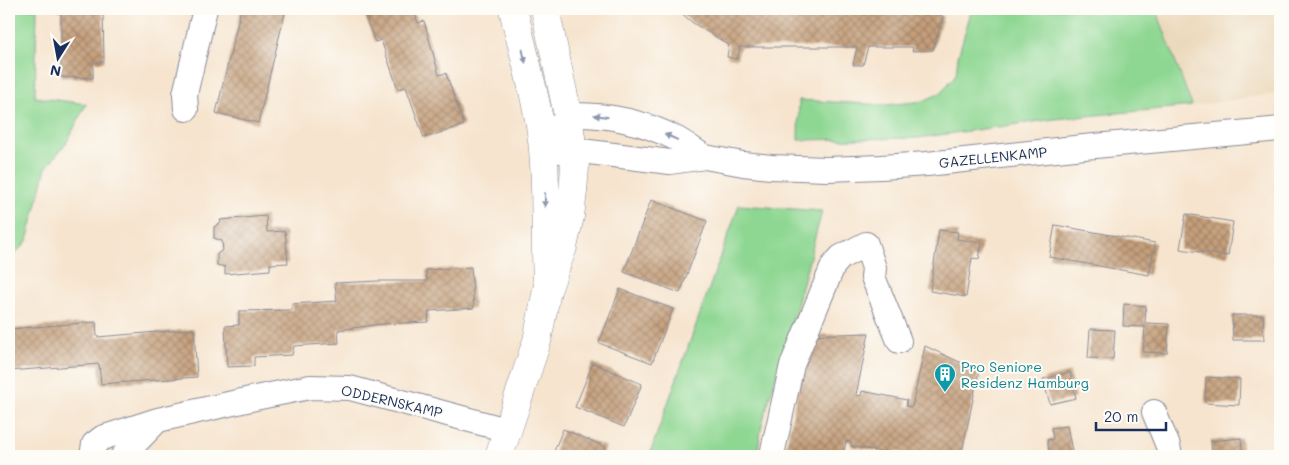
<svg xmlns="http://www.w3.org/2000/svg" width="1289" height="465" viewBox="0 0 1289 465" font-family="Mali,sans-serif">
	<defs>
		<pattern id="building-cross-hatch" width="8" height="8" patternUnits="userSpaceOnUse" patternTransform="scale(1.25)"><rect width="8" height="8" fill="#c59f7a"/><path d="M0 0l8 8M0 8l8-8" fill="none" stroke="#9f8267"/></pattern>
	</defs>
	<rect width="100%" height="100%" fill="#fdfcf7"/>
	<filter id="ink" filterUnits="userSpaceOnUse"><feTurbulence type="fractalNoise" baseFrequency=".02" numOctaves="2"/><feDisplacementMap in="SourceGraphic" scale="10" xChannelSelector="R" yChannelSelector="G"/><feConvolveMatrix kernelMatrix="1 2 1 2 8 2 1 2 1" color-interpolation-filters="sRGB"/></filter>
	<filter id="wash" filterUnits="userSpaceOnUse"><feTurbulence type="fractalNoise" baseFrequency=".0096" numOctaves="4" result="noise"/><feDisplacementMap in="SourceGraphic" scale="20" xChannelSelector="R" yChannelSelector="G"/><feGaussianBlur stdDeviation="1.12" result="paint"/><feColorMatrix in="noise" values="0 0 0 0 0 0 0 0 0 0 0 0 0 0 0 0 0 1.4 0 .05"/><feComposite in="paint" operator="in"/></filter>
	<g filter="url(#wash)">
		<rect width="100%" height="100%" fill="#f6e4ce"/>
		<path fill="#ebd8ba" d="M1156,9H1280V93L1192,106Z"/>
		<g fill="#8ed792" stroke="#548378">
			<path d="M9,9H37L35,97L86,104L67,142L46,168L27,241L9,261Z"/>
			<path d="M968,9H1156L1192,106L1055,119L918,138L798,140L799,100L887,105L923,101L941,93L956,74L958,57L971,11Z"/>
			<path d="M739,205L822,211L798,302L762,424L757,456H649Z"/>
		</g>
		<g id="blocks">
			<g fill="url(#building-cross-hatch)">
				<path d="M56,9L103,10L104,62H93V78L61,77V11L56,10Z"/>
				<path d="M241,9H286L258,123L216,113Z"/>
				<path d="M362,9H413L418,23L424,21L439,75L446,73L464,125L424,138L406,87L398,89L381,40L375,42Z"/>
				<path d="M681,9H874L884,10L888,9H909L943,16L933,50L912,51L913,47H868L863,65H853L857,47H740L737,59L727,57L729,45L693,23L680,12Z"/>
				<path d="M651,200L707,221L680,293L624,272Z"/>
				<path d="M1186,214L1233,222L1228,256L1180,249Z"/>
				<path d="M266,216L267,232L285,231L288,263L270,264V270L225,274V267L217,265V254L223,250L222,241L214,238V227L221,223L220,220Z"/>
				<path d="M1055,225L1155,243L1149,275L1049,257Z"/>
				<path d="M939,230L958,232L957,239L982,243L979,259L972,258L966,297L930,291Z"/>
				<path d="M471,267L474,308L429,311L428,322L382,324L338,330L339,343L294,346L292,355L254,357V366L227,367L225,326L239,325V311L292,310V304L337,301L335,283L379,281H427L426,270Z"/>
				<path d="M620,289L673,309L652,363L599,343Z"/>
				<path d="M1124,304L1146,306L1145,323L1169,324L1167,353L1143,352L1145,327L1123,326Z"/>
				<path d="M1232,315H1263L1264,340H1233Z"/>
				<path d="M96,322L97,337L194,329L197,377L101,384L99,364L9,371V329Z"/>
				<path d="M1090,329L1115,330L1113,359L1088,358Z"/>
				<path d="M869,333L856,395L861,396L862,391L907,400L906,406L912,407L925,346L979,371L961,456H901L902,453L897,451L896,455L851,446V442L846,441L843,456H784L809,335Z"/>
				<path d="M593,363L642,384L624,427L575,407Z"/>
				<path d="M1070,372L1076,398L1050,404L1043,379Z"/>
				<path d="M1206,377L1240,379L1239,405L1205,403Z"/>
				<path d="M1067,426L1073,456H1050L1047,440L1053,439L1051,428Z"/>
				<path d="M563,429L606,447L602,456H552Z"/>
				<path d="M1241,438L1243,456H1212L1211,441Z"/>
			</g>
		</g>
	</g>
	<g filter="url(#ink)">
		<use href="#blocks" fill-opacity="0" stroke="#888a96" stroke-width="1"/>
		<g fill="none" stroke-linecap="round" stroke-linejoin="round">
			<g stroke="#888a96" stroke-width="26">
				<g id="minor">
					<path d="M186,109L185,94L205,9"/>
					<path d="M543,151L568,115C605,114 642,121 675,138C685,143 695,151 705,157"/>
					<path d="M556,151L573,150L670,162L705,157L743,164L771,167L827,169L881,167L927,164L1084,147L1280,129"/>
					<path d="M1154,412L1168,446L1170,456"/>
					<path d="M773,450L792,365L833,266L841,257L866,244L874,268L873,277L899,341"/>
					<path d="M92,456L94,444L102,438L158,420L255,398L310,387L350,388L507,430"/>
					<path d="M123,456L155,423"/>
				</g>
			</g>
			<g stroke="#888a96" stroke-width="29">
				<g id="major">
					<path d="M513,9C522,47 533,86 540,125C548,176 544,227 547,279"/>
					<path d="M499,456L537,341L547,290L563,247L570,216L573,191L575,167L568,115L545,9"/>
				</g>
			</g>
			<use href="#minor" stroke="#fff" stroke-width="24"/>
			<use href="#major" stroke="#fff" stroke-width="28"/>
		</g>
		<defs><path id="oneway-solid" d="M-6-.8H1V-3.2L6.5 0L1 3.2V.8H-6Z" transform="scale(1.25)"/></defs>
		<g fill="#8d97ae">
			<use href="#oneway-solid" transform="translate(524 56) rotate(77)"/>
			<use href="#oneway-solid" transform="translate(601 116) rotate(-171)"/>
			<use href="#oneway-solid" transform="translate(671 137) rotate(-156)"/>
			<use href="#oneway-solid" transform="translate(545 200) rotate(90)"/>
		</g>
	</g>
	<defs>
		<g id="building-pin" transform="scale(1.125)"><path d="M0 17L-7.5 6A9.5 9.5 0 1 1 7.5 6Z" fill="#0f9aa8" stroke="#fdfcf7"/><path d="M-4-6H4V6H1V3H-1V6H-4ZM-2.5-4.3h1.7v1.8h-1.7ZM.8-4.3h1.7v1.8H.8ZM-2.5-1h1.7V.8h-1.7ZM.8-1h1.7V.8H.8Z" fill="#fff"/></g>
	</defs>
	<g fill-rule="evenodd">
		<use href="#building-pin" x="945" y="374"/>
	</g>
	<g text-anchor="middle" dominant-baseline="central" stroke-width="4" stroke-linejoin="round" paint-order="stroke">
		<g font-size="14" fill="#1b2f5e" stroke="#fdfcf7">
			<text transform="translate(993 157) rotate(-6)">GAZELLENKAMP</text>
			<text transform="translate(392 401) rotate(13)">ODDERNSKAMP</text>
		</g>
		<g font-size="14" fill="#0d838f" stroke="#fdfcf7" text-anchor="start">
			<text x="961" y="366">Pro Seniore<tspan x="961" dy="16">Residenz Hamburg</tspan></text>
		</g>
	</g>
	<rect width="1289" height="465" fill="none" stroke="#fdfcf7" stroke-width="30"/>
	<g transform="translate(58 58) rotate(191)" stroke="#fdfcf7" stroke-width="4" paint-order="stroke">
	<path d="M0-4L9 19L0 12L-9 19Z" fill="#1b2f5e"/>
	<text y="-8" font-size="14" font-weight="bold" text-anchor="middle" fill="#1b2f5e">N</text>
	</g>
	<path d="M1096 422v8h70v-8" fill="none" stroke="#1b2f5e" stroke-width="2.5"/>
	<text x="1104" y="422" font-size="15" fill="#1b2f5e" stroke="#fdfcf7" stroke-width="4" paint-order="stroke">20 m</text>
</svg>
